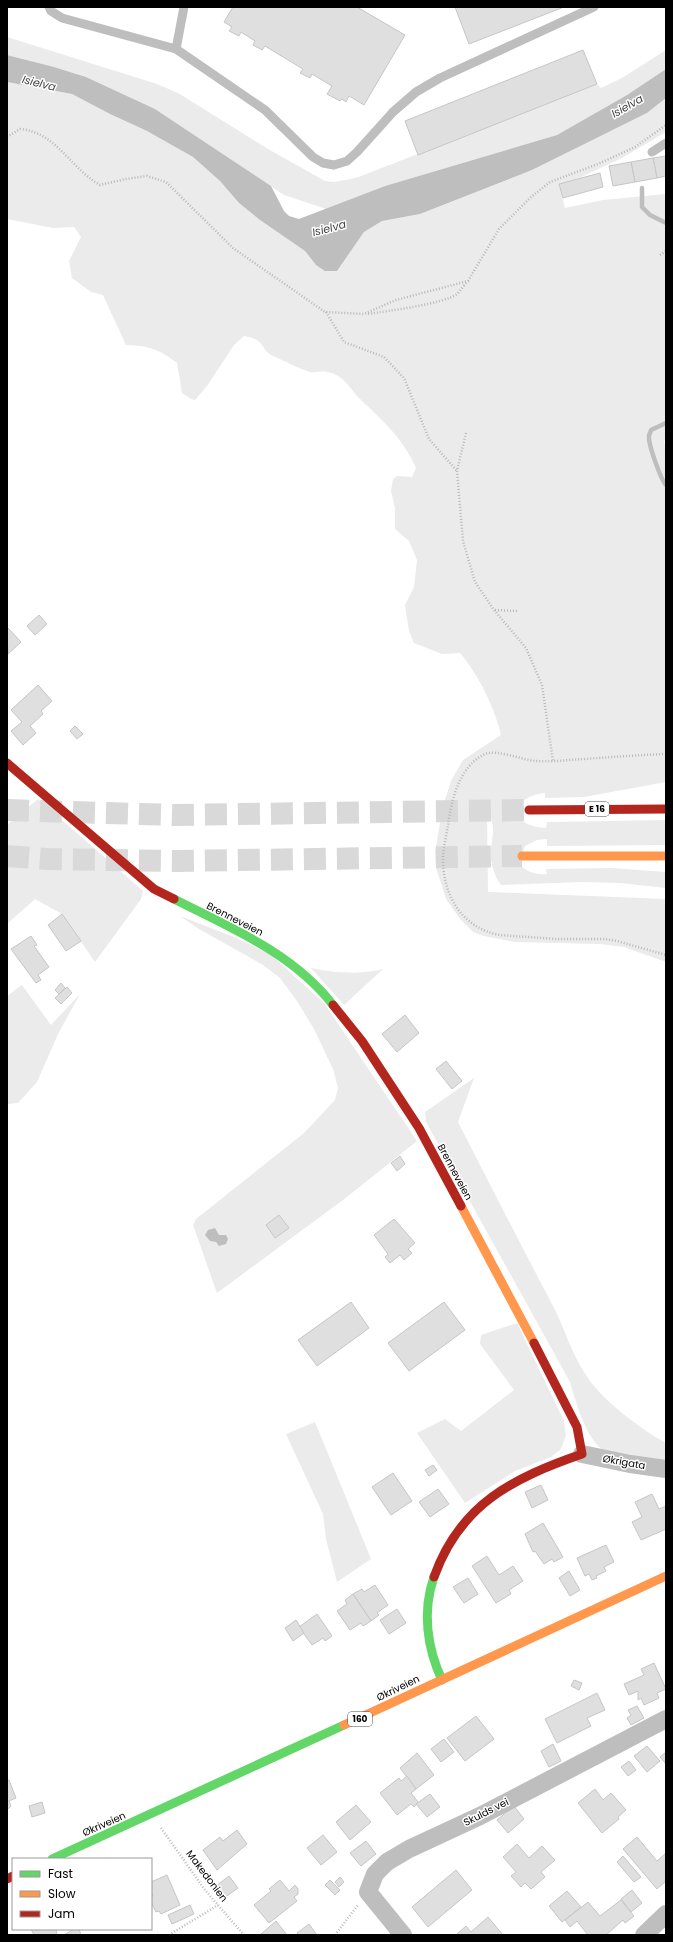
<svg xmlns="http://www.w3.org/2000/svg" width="673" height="1942" viewBox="0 0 673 1942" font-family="Poppins,sans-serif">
	<rect width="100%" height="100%" fill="#fff"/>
	<g fill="#ebebeb">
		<path d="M7,37L157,84L178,93L268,149L325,181L334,182L356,178L597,84L601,88L622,78L666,50V69L627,95L557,135L385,186L326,209L284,195L155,109L86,77L54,67L7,55Z"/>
		<path d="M7,82L72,94L110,114L147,131L193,157L220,181L239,203L260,220L305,251L316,265L337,271L364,232L382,221L420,214L532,170L647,113L666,98V132L622,158L579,178L559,184L565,208L603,200L666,194V440L664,441L666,450V782L584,797L545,798V793C534,794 519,799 517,811C521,825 534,827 546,828L547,822L666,820V845L547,846V839L537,840L525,846L519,864C527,872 535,875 547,874L546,869L611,868L666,872V888L620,883L581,882L501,885C496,879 492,867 491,859C489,843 499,826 487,813L488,892L666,899V962L624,947L600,944L515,942L484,936L473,932L460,919L446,899L436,868L435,852L443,806L451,781L463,760L501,735C495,708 478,674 460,653L442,654L414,643L409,631L405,605L414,587L417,560L409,541L395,529V508L391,491L393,479L397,476L412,477L416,468C404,439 380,418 358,397C349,387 343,375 328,372C322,370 316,373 310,372C297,368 285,361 273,356C260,350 266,339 244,336L234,345L207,386L195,400L191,399L182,393L177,363C159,349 149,346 126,345L103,295L91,292L72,278L69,261L81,237L74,227L53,228L7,219Z"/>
		<path d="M38,799L143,891L141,899L95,962L62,914L35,899L7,924V825Z"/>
		<path d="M180,916L234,937L270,954L324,1003L417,1141L343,1200L217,1293L193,1225L196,1219L304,1133L335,1100L338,1088L333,1069L314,1029L297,1001L280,978L263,965L199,929Z"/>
		<path d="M311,968C336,973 359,975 383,969L344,1005Z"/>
		<path d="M22,985L51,1025L80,994L58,1034L37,1082L18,1103L7,1104V996Z"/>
		<path d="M474,1078L458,1122C489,1183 521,1245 553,1306C564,1327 571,1352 584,1372C600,1399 639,1428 666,1443V1463C656,1461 609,1454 603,1450C585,1437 576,1402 570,1382L426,1122L425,1112Z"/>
		<path d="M517,1323L564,1421L566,1435L561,1449L551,1457L515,1471L465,1503L417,1433L445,1419L461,1431L514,1390L480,1344L481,1335Z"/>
		<path d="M315,1422L371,1559L337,1582L326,1539L323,1514L286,1434Z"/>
	</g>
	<g fill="#bebebe">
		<path d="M7,55L54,67L86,77L155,109L271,186L284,211L289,216L299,219L385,186L557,135L627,95L666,69V98L647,113L532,170L420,214L382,221L364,232L337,271H325L316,265L305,251L260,220L239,203L220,181L193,157L147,131L110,114L72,94L7,82Z"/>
		<path d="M215,1228L219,1235H226L228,1239L226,1244L219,1246L216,1242L210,1241L205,1235L208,1230Z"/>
	</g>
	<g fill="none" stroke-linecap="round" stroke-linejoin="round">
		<g stroke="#bebebe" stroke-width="4.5">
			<path d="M642,188V207L650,215L666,223"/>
			<path d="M666,423L651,430C651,432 649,434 649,436C648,444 661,480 666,485"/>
		</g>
	</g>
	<g fill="#dfdfdf" stroke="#c6c6c6">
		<path d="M233,7H357L405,35L364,105L349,96L346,102L342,99L340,101L327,94L332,86L312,74L310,78L300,73L303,69L265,46L262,50L253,45L255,41L241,32L239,36L229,31L232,27L224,22Z"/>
		<path d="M455,7H564L469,44Z"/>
		<path d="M583,50L597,84L418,155L405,121Z"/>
		<path d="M666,156V176L657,178L653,158Z"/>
		<path d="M653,158L657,178L635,182L631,162Z"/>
		<path d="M631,162L635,182L613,186L609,166Z"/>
		<path d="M600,173L603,187L563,198L559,184Z"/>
		<path d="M39,615L47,624L35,635L27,626Z"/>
		<path d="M8,628L21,642L8,654L7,629Z"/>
		<path d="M38,685L52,701L41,711L43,714L30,726L36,733L23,745L11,731L22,722L11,710Z"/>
		<path d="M75,726L83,734L77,739L70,731Z"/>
		<path d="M62,914L81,941L66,951L48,925Z"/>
		<path d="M31,936L37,945L34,946L49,967L38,975L41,980L36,983L11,949Z"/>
		<path d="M61,983L65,988L59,994L55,990Z"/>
		<path d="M67,987L72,993L61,1004L55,998Z"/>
		<path d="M405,1015L419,1033L397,1052L382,1034Z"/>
		<path d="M446,1061L462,1081L452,1089L436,1069Z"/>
		<path d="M400,1156L405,1164L397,1171L391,1163Z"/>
		<path d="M279,1215L289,1228L275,1238L266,1225Z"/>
		<path d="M394,1219L415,1243L408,1249L412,1253L404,1260L400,1255L390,1263L385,1257L388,1254L374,1235Z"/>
		<path d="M351,1302L369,1328L317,1366L298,1340Z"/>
		<path d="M444,1302L465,1330L409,1371L388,1343Z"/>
		<path d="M433,1465L437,1470L429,1476L425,1470Z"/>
		<path d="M393,1473L412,1501L391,1515L372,1487Z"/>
		<path d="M541,1485L548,1500L532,1508L525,1492Z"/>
		<path d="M438,1489L449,1504L430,1517L419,1502Z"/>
		<path d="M652,1494L659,1509L666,1506V1529L641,1540L632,1522L642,1517L635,1502Z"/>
		<path d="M543,1523L563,1557L554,1562L552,1559L544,1564L535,1551L533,1552L525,1534Z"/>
		<path d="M606,1545L614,1562L604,1567L606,1571L596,1576L597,1578L592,1580L589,1574L585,1576L577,1558Z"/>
		<path d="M487,1556L499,1575L513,1566L523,1581L509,1590L511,1594L496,1603L472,1566Z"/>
		<path d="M569,1571L580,1590L570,1596L559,1578Z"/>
		<path d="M468,1578L478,1594L464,1603L453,1587Z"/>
		<path d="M375,1585L388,1605L377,1613L379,1615L371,1621L353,1594L362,1589L364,1592Z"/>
		<path d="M353,1594L371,1621L363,1626L361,1623L350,1630L337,1611L347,1604L345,1600Z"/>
		<path d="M397,1609L406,1623L389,1634L380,1620Z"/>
		<path d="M317,1614L332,1636L325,1641L323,1638L312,1645L299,1627Z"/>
		<path d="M296,1620L304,1633L293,1641L285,1628Z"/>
		<path d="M654,1663L666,1689L657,1693L659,1698L644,1705L641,1698L638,1700V1691L629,1695L624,1684L644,1675L641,1669Z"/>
		<path d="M574,1680L582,1683L579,1690L571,1686Z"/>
		<path d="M597,1693L605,1710L587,1718L591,1726L557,1743L545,1719Z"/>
		<path d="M637,1706L644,1718L631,1725L627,1718L631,1715L628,1710Z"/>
		<path d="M476,1716L494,1739L465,1761L447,1738Z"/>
		<path d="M444,1739L454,1752L441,1762L431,1749Z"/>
		<path d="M553,1744L561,1761L549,1767L541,1751Z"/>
		<path d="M647,1746L660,1761L647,1772L634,1756Z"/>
		<path d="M666,1752V1764L660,1757Z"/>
		<path d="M417,1753L434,1775L416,1789L400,1768Z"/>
		<path d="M629,1761L636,1770L628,1776L621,1767Z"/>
		<path d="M407,1776L416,1789L411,1793L418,1802L414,1807L411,1804L397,1815L380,1793L399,1778L401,1781Z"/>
		<path d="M7,1780H9L16,1798L9,1801L11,1806L7,1810Z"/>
		<path d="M595,1789L603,1800L611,1793L626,1810L618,1817L619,1819L602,1833L578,1803Z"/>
		<path d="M430,1794L440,1807L427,1817L416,1804Z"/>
		<path d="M42,1802L45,1813L32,1817L29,1806Z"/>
		<path d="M356,1805L371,1822L350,1840L336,1822Z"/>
		<path d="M514,1806L524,1819L508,1833L497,1820Z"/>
		<path d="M237,1830L247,1844L217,1870L203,1850L220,1837L223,1841Z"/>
		<path d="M323,1835L337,1852L321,1865L307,1848Z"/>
		<path d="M637,1837L657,1861L666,1853V1881L657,1889L623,1849Z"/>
		<path d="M366,1841L376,1854L361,1866L350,1853Z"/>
		<path d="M517,1844L529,1858L542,1846L555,1860L541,1872L545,1877L531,1889L525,1883L521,1887L511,1876L516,1872L503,1857Z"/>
		<path d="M623,1856L641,1877L634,1882L617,1862Z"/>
		<path d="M456,1870L472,1890L428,1927L412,1907Z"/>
		<path d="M167,1875L180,1905L161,1914L159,1911L156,1912L151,1902V1897L153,1896L151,1892V1882Z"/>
		<path d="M229,1876L238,1888L224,1898L216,1886Z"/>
		<path d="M340,1877L344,1882L339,1887L335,1882Z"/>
		<path d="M280,1880L289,1891L295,1885L298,1889V1894L294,1897L297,1901L269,1923L254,1905L271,1891L269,1889Z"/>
		<path d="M330,1880L340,1890L335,1895L325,1885Z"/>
		<path d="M632,1890L642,1903L631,1912L621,1899Z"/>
		<path d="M567,1891L581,1907L562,1922L549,1906Z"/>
		<path d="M621,1900L634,1916L625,1923L623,1920L606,1935H588L577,1921L570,1927L565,1920L588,1902L600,1916Z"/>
		<path d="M190,1905L194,1914L172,1924L168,1915Z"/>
		<path d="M488,1917L503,1935H456L466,1926L471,1932Z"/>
		<path d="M276,1921L287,1935H261V1934Z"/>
		<path d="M309,1924L317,1935H299L297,1933Z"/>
		<path d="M31,1929H56L57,1935H34Z"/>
		<path d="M74,1929H79L81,1935H64Z"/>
	</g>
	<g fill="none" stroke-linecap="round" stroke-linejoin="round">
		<g stroke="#d9d9d9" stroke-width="22" stroke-dasharray="22 11" stroke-linecap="butt">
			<path d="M7,810L174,815L529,810"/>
			<path d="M7,856L47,859L176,861L522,856"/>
		</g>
		<g stroke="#b9b9b9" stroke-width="2.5" stroke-dasharray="1 2" stroke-linecap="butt">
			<path d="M7,137L20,129C56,132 71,169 100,185L126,179L147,176L166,182L233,248L325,312L364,314L396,300L468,281L499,229L531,197L550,182L598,164L635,147L666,125"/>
			<path d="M660,255L666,251"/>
			<path d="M326,312L344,342L384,357L404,378L429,439L457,471"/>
			<path d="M368,314C387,311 444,304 457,294C461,290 464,285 467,282"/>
			<path d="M466,433L457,471L463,541L475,582L494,610L526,648L542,685L553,761"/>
			<path d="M495,610L519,611"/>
			<path d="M666,754C639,755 612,757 584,759C568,760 552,762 536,761C522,760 497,749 485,754C459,766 451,801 448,826C446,836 444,846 443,856C442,894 461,928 500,935L556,939H605L617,941L666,955"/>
			<path d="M161,1828L205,1890L244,1935"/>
			<path d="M169,1935L218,1905"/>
			<path d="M335,1935L358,1905"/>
		</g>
		<g stroke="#bebebe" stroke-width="9">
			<path d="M49,7L51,11L62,18L176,49L265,110L313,157L323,163L334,165L347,161L357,152L393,112L416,92L440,78L594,7"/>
			<path d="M176,49L184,7"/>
			<path d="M652,152L666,143"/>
		</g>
		<g stroke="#bebebe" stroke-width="18">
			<path d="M582,1454L630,1464L666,1469"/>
			<path d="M403,1935L368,1892L375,1874L387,1862L409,1849L480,1816L666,1719"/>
			<path d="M644,1935L666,1914"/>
		</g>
		<g stroke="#63d668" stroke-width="9">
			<path d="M174,899C231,928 293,953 333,1005"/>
			<path d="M434,1577C422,1611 427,1648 442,1680"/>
			<path d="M52,1859L344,1725"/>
		</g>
		<g stroke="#ff974d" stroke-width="9">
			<path d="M522,856H666"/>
			<path d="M461,1206L534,1343"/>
			<path d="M344,1725L666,1576"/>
		</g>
		<g stroke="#b3261e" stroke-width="9">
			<path d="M7,763L154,889L174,899"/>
			<path d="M529,810L666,809"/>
			<path d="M333,1005L362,1041L419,1128L461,1206"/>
			<path d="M434,1577C460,1504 513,1478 582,1454L577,1427L534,1343"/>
			<path d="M7,1879L13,1876"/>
		</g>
	</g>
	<g text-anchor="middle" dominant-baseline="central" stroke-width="3" stroke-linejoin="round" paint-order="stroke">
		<g fill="#fff" stroke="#4c4c4c" stroke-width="1">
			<rect x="585" y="802" width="24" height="14" rx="3"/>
			<rect x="348" y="1712" width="24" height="14" rx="3"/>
		</g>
		<g font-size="9" font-weight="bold" fill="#000">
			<text x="597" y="809">E 16</text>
			<text x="360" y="1719">160</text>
		</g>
		<g font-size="10" fill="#000" stroke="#fff">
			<text transform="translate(235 919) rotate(27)">Brenneveien</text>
			<text transform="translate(455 1172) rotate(62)">Brenneveien</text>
			<text transform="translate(624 1462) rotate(10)">Økrigata</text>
			<text transform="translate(398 1688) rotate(-26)">Økriveien</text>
			<text transform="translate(486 1812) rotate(-27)">Skulds vei</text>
			<text transform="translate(104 1824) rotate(-24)">Økriveien</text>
			<text transform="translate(207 1876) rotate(53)">Makedonien</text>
		</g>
		<g font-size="11" font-style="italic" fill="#434343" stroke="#fff">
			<text transform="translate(39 83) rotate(14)">Isielva</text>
			<text transform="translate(627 106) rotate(-30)">Isielva</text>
			<text transform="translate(329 228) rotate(-15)">Isielva</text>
		</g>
	</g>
	<rect width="673" height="1942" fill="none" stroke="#000000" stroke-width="16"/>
	<rect x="12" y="1858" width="140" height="72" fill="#ffffff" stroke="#999999"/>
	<rect x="20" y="1871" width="20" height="6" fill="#63d668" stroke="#999999"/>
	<text x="48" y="1878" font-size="12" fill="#000000">Fast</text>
	<rect x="20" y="1891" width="20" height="6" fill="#ff974d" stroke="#999999"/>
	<text x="48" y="1898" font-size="12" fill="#000000">Slow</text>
	<rect x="20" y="1911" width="20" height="6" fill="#b3261e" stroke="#999999"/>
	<text x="48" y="1918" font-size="12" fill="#000000">Jam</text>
</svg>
